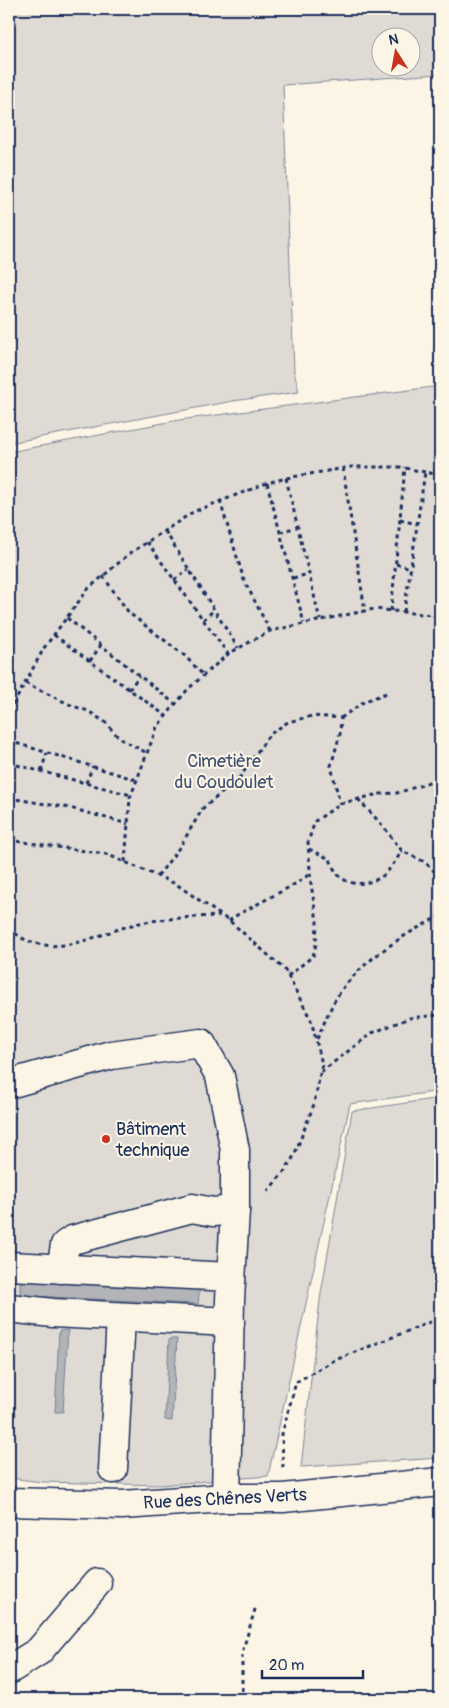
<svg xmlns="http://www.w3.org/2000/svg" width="449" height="1708" viewBox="0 0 449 1708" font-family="Pangolin,sans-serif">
	<rect width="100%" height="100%" fill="#fcf5e5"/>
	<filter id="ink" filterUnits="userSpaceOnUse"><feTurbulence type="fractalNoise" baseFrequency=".02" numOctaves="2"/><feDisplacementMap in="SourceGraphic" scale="10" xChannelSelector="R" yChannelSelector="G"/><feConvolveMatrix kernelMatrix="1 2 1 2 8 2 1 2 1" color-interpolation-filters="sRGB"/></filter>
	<g filter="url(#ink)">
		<g fill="#dfdbd4" stroke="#7d8599" fill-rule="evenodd">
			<path d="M9,9H440V74L283,85L294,371L299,392L233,401L9,443ZM382,38H412V68H382Z"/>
			<path d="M440,386V1091L350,1104L268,1476L160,1485L43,1482L9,1478V452L179,420Z"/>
			<path d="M440,1098V1458L301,1467L320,1300L352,1111Z"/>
		</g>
		<g fill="#b2b4b8" stroke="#767f94">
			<path d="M22,1276L200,1286L198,1304L29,1296L20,1293V1280Z"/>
			<path d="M68,1330L63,1412H55L59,1331Z"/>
			<path d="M169,1339H177L172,1421L165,1420Z"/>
		</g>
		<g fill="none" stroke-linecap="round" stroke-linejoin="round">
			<g stroke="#1b2f5e" stroke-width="31">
				<g id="minor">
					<path d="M9,1084L111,1055L201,1043L220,1076L235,1150V1210L230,1300L226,1498"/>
					<path d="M9,1266L231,1277"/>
					<path d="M61,1269L65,1245L72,1240L192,1208L213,1212L235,1210"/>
					<path d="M9,1308L53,1313L230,1322"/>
					<path d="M113,1469L121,1317"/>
					<path d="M9,1502L122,1505L226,1498H283L440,1482"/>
					<path d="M9,1670L39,1651L97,1583"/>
				</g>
			</g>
			<g stroke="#1b2f5e" stroke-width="3" stroke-dasharray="4 4" stroke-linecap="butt">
				<path d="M343,468L365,611"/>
				<path d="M286,478L320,620"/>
				<path d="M267,483L304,623"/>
				<path d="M220,501L244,580L270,631"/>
				<path d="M400,520L417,524"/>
				<path d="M165,531L238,648"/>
				<path d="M280,532L297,527"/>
				<path d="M147,542L228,654"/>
				<path d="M396,564L411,568"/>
				<path d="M103,576L129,613L185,656L203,675"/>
				<path d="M293,578L309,574"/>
				<path d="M174,580L189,569"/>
				<path d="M391,611L405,467"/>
				<path d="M404,612L425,472"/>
				<path d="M67,618L175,704"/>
				<path d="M203,620L214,610"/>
				<path d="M54,635L166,716"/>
				<path d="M90,661L101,645"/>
				<path d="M25,683L73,706L88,711L105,722L119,738L147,753"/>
				<path d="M129,690L139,676"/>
				<path d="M341,718L365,701L389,692"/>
				<path d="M9,720L12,707L44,648L88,589L129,554L193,512L267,483L286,478L351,467H400L440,475"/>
				<path d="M9,741L137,780"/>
				<path d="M9,763L131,795"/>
				<path d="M41,771L47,753"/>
				<path d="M86,783L93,766"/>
				<path d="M9,798L70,808L128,824"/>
				<path d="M358,799L383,826L402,851L425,862L440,877"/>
				<path d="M9,840L106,854L176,884L232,923L285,970L311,1020L322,1064L314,1104L294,1156L285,1171L267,1192"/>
				<path d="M309,849L330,859C332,864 334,870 337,873C347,887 366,885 380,878C389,872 396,860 402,851"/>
				<path d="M125,862L130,798L157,727L188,689L228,654L270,631L374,609L432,615L440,618"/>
				<path d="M158,876L181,845L203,808L238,780L269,735L288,722L312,716L341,718L340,734L331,766L340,804"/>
				<path d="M229,921L237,915L297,883L310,874"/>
				<path d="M9,928C14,932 19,937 24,939C63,958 102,931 140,923C166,918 194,917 220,916"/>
				<path d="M288,976L313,956L316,944L317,921L311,884L308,842L315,821L340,804L378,794L397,793L422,785L440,777"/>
				<path d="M317,1039C323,1026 328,1013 335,1000C357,963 403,935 440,916"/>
				<path d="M321,1072L372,1033L409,1018L440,1015"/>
				<path d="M283,1468L282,1434L296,1382L333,1361L440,1318"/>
				<path d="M242,1699V1653L256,1606"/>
			</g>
			<use href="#minor" stroke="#fcf5e5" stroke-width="28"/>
		</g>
	</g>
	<circle fill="#c8321e" stroke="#fcf5e5" stroke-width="2" cx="106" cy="1139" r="5"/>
	<g text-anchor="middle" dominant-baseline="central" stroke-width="4" stroke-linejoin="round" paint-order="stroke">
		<g font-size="18" fill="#425176" stroke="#fcf5e5">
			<text x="224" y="761">Cimetière<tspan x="224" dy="21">du Coudoulet</tspan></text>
		</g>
		<g font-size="18" fill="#1b2f5e" stroke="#fcf5e5" text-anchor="start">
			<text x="116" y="1129">Bâtiment<tspan x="116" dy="21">technique</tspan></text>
		</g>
		<g font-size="18" fill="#1b2f5e" stroke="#fcf5e5">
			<text transform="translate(225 1499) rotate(-3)">Rue des Chênes Verts</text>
		</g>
	</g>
	<rect width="449" height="1708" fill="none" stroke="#fcf5e5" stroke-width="30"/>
	<rect x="15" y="15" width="419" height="1678" fill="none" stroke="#1b2f5e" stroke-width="2" filter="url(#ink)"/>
	<g transform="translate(396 52) rotate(349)"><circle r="24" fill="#fcf5e5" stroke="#a2a6af"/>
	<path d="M0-4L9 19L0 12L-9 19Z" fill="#c8321e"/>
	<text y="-8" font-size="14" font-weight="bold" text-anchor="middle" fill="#1b2f5e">N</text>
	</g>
	<path d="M262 1670v8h101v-8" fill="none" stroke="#1b2f5e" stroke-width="2.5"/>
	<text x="269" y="1670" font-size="15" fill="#1b2f5e" stroke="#fcf5e5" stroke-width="4" paint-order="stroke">20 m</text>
</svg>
